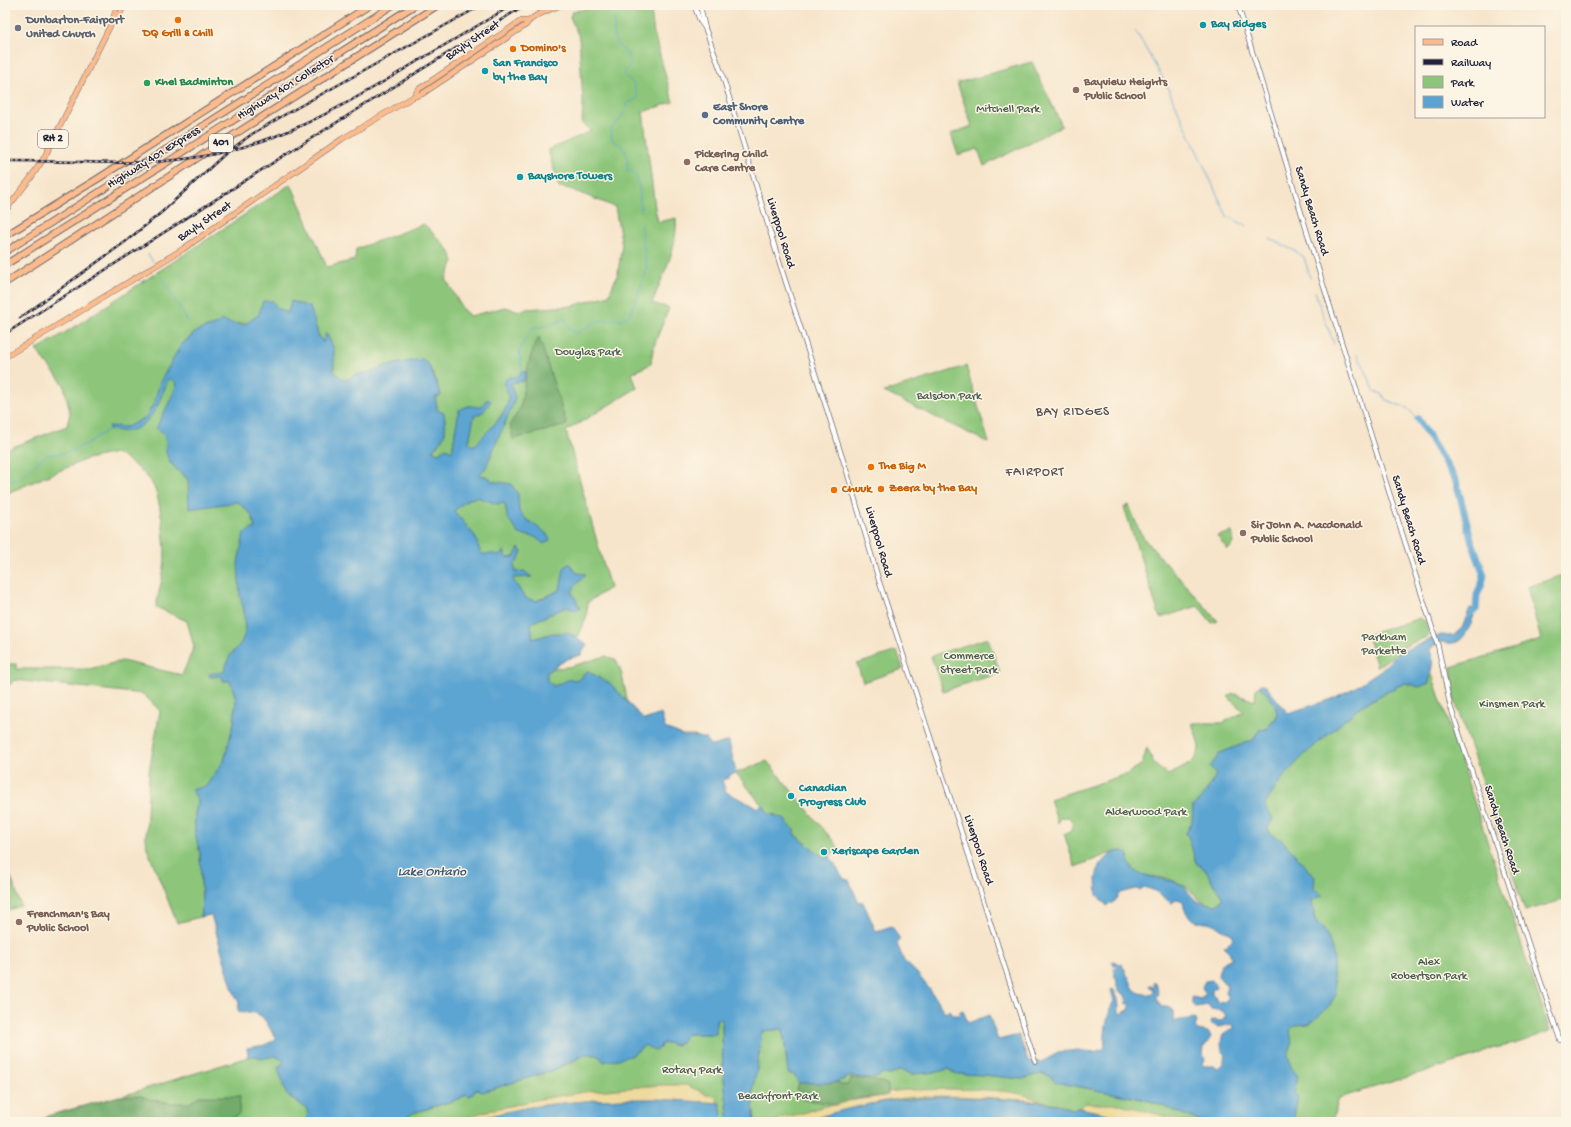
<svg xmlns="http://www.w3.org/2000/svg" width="1571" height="1127" viewBox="0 0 1571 1127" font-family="'Gochi Hand',sans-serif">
	<rect width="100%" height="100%" fill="#fcf5e5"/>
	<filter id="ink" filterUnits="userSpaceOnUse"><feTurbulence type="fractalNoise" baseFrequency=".025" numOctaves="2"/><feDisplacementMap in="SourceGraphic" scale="8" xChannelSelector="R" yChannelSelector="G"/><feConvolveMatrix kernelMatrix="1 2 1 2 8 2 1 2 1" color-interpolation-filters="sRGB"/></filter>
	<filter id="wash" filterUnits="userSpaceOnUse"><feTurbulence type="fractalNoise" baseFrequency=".012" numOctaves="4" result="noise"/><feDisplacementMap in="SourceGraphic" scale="16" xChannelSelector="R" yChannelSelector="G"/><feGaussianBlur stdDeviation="0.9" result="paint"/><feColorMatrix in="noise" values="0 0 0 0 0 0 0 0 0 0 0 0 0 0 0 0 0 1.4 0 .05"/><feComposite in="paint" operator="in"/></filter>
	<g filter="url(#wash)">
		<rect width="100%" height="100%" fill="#f7e5cb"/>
		<g fill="#8dc67a" stroke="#58745a">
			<path d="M650,5L654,34L673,102L643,112L655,208L658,222L676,218C678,248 663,275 652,303L669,308C663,324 651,348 651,364L632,373L637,388L566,431L610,588L588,602L586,618L579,636H569L539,647L518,629L560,590L520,608L477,561L434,520L491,481L489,477L479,475L508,405C499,418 486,439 473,446L469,442L474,416L483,412L487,399L481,407L468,406L456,426L452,451L438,453L432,451C446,436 447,434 444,414L438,412L435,398L441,395L433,373L422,359L385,366L378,370L369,372L366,412L334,372L324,343L318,334L310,307L288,313L277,308L266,318L246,323L217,324L197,331L181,345L172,362L164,391L168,379L173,380L177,384L168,406L167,452C168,464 179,472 188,479L261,446L256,622L231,679L236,699L234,722L224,761L206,787L195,789L198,801L195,816V834L200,853L202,903L200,917L177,923L147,848L146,837L149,771L160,711L143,694L14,680L5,690V664H16V669H89L122,661L182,675L194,647L187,621L156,607C158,594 162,581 164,567C167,551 161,500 153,485C146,472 129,461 116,453L87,459L5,494V450L67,426L70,413L64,385L36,350L71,329L291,184L327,267L355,260L356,249L424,224L448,249L454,261L446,279L463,310L470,316L505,307L520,311L524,309L572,306L609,295L618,273L622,245L615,207L570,189L559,187L548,150L591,131L582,124L583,103L579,37L570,17L572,12L589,8Z"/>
			<path d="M1032,62L1062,126L984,166L978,149L958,155L951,134L972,126L957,83Z"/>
			<path d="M966,366L989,443L884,392Z"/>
			<path d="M1129,505L1139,530L1145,540L1218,621L1212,623L1198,606L1160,618L1124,507Z"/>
			<path d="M1232,532C1234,540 1234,544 1228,550L1217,536Z"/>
			<path d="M1566,574V899L1525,911L1454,698L1451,667L1541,640L1527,587Z"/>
			<path d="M1420,618L1425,621L1429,636L1409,644L1377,667L1367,635Z"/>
			<path d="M988,638L1000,673L943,691L931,656Z"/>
			<path d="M897,651L903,669L863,682L857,664Z"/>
			<path d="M606,656L616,660L621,671L628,703L566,698L531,670L568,667Z"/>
			<path d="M1431,671L1550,1031L1515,1044L1494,1048L1473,1057L1339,1098L1332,1122H1288L1281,1038L1315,922L1314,911L1262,836L1257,790L1297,756L1323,739L1361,706L1398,686L1406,683L1419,687L1428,683Z"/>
			<path d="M1260,686C1268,695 1280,707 1276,719L1272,721L1267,729L1259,730L1253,740L1216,775L1203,797L1193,806L1192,822L1186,833L1189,838L1196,863L1207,871C1210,882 1218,889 1223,899L1216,905C1198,904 1196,893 1183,885C1180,883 1167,878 1163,878C1155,876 1143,877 1136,872C1129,867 1127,858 1123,851L1114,852L1075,867L1064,834L1070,832C1073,826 1073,822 1069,817H1061L1058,823L1050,799L1127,774L1142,764L1147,748L1155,765L1168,775C1180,769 1199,763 1199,747C1198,739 1194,730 1192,723H1222L1244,712L1228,697L1232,693L1255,701L1256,689Z"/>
			<path d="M767,761L839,848L825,859L793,833L776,815L771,814L770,815L736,773Z"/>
			<path d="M11,877L21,906L5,911V879Z"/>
			<path d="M716,1019H722L723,1070L729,1122H723L719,1103L684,1102L498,1114L472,1122H401L413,1113L459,1099L466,1094L468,1096C473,1092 476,1088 482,1092L554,1070L585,1055L631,1056L645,1045H660L668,1042L672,1045L682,1043L686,1034H716Z"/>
			<path d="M783,1029L788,1073L794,1075L799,1083H828L837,1082L851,1076L869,1079L882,1074L890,1075L900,1070L912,1074L937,1072L948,1069L954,1073L963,1074L984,1075L1022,1079L1036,1075L1044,1074L1051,1077L1055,1082L1147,1100L1203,1122H1145L1116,1115L1079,1108L1072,1109L1063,1105L1039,1101L815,1118L806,1122H755L752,1096L755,1075H756L762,1031Z"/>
			<path d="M280,1053L347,1122H37L248,1057Z"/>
		</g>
		<g fill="#72ab6a" stroke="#4a6652">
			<path d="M539,337L567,425L513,439L510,424L520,409L527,369L533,349Z"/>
			<path d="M851,1078L882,1082L888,1085V1095L884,1096L860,1098L836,1105H830L828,1103L801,1099L796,1089L799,1083L836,1082L841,1085H849Z"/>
			<path d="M119,1096H141L149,1099L170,1103H190L199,1096H240L239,1114L231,1119L218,1122H42L47,1116Z"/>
		</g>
		<g fill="#eeda9e" stroke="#887e6c">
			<path d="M660,1085H688L694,1089L701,1091L706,1095L716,1096L718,1103L626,1099L594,1100L520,1109L472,1122H457L483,1112L540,1099L584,1092Z"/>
			<path d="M906,1090C935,1090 1017,1085 1039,1101C990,1098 938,1092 890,1100C861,1105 835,1114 807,1122C797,1124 784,1122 774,1122L784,1117L800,1114L824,1106L836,1105L848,1101L884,1096L888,1095V1092Z"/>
			<path d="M1087,1102L1097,1104H1120L1186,1122H1145L1079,1108Z"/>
		</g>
		<g fill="#5ba4d2" stroke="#3e6386">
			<path d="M263,301H273L277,308L288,313L291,301L310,307L318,334L323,343L326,333L334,348V372L344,380L352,378L354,375L378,370L385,366L422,359L429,365L441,395L435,398L438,411L444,413C447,433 446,436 432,450L438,453L446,448L452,451L459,410L468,406L481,407L487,399L491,401L483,412L474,416L469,442L473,446C479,443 480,439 484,435C497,422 517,403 504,385L506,379L511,377H518L522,371L526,372L524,381L511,383L515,398L511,409L485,469L479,475L489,477L491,481L511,484L518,494L519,511L526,519L546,533L550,540L544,544L535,537L519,534L507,517L505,503L497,504L477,497L467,500L454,511L475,536L481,554H494L500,556L504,550L506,558L514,557L519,548L522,551L518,561L514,565L516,572L524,571L532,577L513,578L514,581L525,598L537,601L560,590L564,568L569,563L577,573L586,574L575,586L572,592L580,608L576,611L567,607L531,623L533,639L553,633H569L587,644L581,655L567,659L547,672V681L554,686L570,679L579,680L587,671L611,684L644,720L661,714L665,728L678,733L682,736H694L706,739L712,746L729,741L736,773L728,776L729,778L722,780L726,792L758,808L763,805L770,815L771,814L784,819L795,831L793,833L825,859L829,855L844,879L849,880L858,901L863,902L876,931L892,926L900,940L897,944L904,961L916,972L931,991L945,1013L950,1010L954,1015H960L959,1012L963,1010L968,1023L989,1015L998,1040L1019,1035L1025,1053L1029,1062H1041L1060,1052L1078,1050L1095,1052L1105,1048C1103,1038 1108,1009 1114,1001L1111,990L1113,989C1119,997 1119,1004 1119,1014L1129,1010L1130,1004L1125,1003L1127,1002L1125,995C1118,991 1116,988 1117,980L1114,975V969L1118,968L1112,963L1113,961L1123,965L1122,967L1125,969V973C1133,979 1129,989 1140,993C1145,994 1148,995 1153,993L1154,991L1149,985L1153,987L1155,986L1153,983L1156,982L1159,995L1156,997L1161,1007H1169L1173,1010V1021L1195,1018L1197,1022L1195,1027L1198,1030L1208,1032L1211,1037L1204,1047L1203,1056L1206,1058L1203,1063L1204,1066H1215L1218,1068L1223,1063L1226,1055C1220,1049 1220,1043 1223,1035L1234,1028L1233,1024L1219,1027L1211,1024L1212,1020L1222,1021L1226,1016L1223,1011L1211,1009L1209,1005L1195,1007L1192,1003V997L1201,999L1205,993L1202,987L1205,981L1212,980L1217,987L1212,990V995L1217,999L1219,1003L1224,1002L1229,997L1225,994L1227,986L1218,976C1219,967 1222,961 1231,959L1230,953L1224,947L1233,939L1231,933C1220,931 1219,926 1211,923C1209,922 1207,923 1205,923C1191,921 1184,915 1183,901L1177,899L1171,903L1156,891L1144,887L1140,890L1135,889L1121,893L1115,901L1107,906L1097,895L1096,879L1099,865L1114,852L1123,851L1128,853C1129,856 1128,860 1129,862C1133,879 1169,877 1182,885C1185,886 1187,891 1190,894C1196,903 1207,904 1218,905L1223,899C1219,889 1210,882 1207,871L1196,863L1189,838L1186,833L1192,822L1193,806L1203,797L1216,775L1210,767L1220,753L1253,740L1259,730L1267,729L1272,721L1276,719C1280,707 1268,695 1260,686L1261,684H1264L1288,713L1329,700L1354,688L1381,670L1397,654L1415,646L1441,635L1453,636L1462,628L1470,608L1476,610C1470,626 1464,649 1443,642L1433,646L1430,650L1433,660L1429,683L1419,687L1406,683L1398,686L1361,706L1303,756L1280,781L1265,805L1273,818L1268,828L1270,834L1282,840L1315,877L1314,888L1323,896L1312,900L1315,922L1323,927L1329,940L1334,958L1333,973L1336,994L1330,1005L1309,1024L1295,1025L1290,1030L1292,1044L1288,1055L1291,1067L1298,1076L1294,1093L1298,1097L1294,1117L1295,1122H1203L1147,1100L1055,1082L1051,1077L1044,1074L1036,1075L1022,1079L984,1075L957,1074L948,1069L937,1072L912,1074L900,1070L890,1075L882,1074L877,1078L869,1079L851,1076L837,1082L828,1083H799L794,1075L788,1073L783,1029L762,1031L756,1075L755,1076L752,1095L755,1122H729L723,1070L722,1020L716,1019V1034H686L684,1041L676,1045C669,1044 668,1042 661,1044L660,1048L654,1051L645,1045L631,1056L604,1062L599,1056L590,1054L585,1055L554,1070L482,1092L479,1090H475L473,1094L468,1096L466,1094L459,1099L413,1113L401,1122H390L385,1120L379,1122H308L307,1109L286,1094L278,1068L284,1061L275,1056L262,1059L256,1056L248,1057L247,1048L265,1045L276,1039C263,1018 265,1011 238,1012L239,1003L233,990L211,915L200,917L202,903L200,853L195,834V813L198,801L192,790L206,786L224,761L234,722L236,699L230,681H223L222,676L210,677L209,674L224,672L229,657L241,643L245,633L244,611L240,596L238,563L244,533L255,528L252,515L238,502L189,509L188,479C181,473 172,467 168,458C162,446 173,437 156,428L171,399L177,384L173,380L168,379C160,400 153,426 128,431C122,432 115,430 109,429V426L127,427L146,417L154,403L160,382L181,345L197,331L217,324L221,320C228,322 240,327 247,323C252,320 253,317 258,316Z"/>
			<path d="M944,1097C982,1098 1019,1099 1056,1104C1064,1105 1070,1111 1079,1108L1145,1122H806C852,1104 896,1099 944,1097Z"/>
			<path d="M626,1099H658L720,1103L723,1122H472C521,1104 575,1101 626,1099Z"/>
		</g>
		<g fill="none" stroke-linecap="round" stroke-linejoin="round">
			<g stroke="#5ba4d2" stroke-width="1">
				<path d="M1116,5L1121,11"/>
				<path d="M614,19V38L620,48L627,53L630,65L624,72L626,77L634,84L638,98L626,104C625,115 620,121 611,128L612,140C628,148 627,154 627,171L634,172L639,186L641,211"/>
				<path d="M1135,30L1165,82L1227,216L1247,226"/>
				<path d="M5,144L11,149"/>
				<path d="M1270,239L1295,251L1304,257L1310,278"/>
				<path d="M148,254L153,262"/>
				<path d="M162,277L188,322"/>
				<path d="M1315,292L1334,344"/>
				<path d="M1357,355L1364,367L1375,392L1382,394L1386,400L1407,408L1418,419"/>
				<path d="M522,371L519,350L533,327C541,329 558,322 565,318L569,329L577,333L597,321L622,319L630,315L647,270L641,224"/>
				<path d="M5,480L9,482L21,477L46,455C73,455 88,443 109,429"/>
			</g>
			<path stroke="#5ba4d2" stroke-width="7" d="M1418,419L1456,481L1471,539L1484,575L1482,584L1477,595L1476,610"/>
		</g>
	</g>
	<g filter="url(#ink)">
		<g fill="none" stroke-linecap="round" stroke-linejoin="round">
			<g stroke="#6d666d" stroke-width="5.5">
				<g id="minor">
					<path d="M694,5L700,21L705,28"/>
					<path d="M700,5L705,28L722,74L779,261L847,472L879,581L951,800L1035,1061"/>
					<path d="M1238,5L1322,281L1438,646L1450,705L1555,1025L1560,1040L1566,1038"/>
				</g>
			</g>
			<g stroke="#6d666d" stroke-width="6">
				<g id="major">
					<path d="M113,20L120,14L124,5"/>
					<path d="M414,96L419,89L521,21H528"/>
					<path d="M5,211L30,179L44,158L113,20L117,5"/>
					<path d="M5,357L183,249L342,139L413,97L422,94L526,25C530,16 551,9 561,5"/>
				</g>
			</g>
			<g stroke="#6d666d" stroke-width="8">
				<g id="highway">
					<path d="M5,236L99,178L370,5"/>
					<path d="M5,252L393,5"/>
					<path d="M5,265L415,5"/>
					<path d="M5,283L199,157L438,5"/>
				</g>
			</g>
			<use href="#minor" stroke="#fff" stroke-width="4"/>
			<use href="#major" stroke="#fbbb8d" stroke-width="5"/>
			<use href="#highway" stroke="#fbbb8d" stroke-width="6"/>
			<g stroke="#22223b" stroke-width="2.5">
				<g id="rail">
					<path d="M5,161C67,160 130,167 192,158C271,147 336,111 403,70C439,48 476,27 512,5"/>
					<path d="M20,318L125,242L162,212L225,154L252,134L284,115L482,5"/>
					<path d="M5,334L307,141L525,5"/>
				</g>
			</g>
			<use href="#rail" stroke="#fcf5e5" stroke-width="1" stroke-dasharray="3" stroke-linecap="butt"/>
		</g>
	</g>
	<g fill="#e8710a" stroke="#fcf5e5" stroke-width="1.5">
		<circle cx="178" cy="20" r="4"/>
		<circle cx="513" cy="49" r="4"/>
		<circle cx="871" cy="467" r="4"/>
		<circle cx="881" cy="489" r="4"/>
		<circle cx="834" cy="490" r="4"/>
	</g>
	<g fill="#0f9aa8" stroke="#fcf5e5" stroke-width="1.5">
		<circle cx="1203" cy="25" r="4"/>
		<circle cx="485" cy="71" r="4"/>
		<circle cx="520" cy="177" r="4"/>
		<circle cx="791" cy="796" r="4"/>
		<circle cx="824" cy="852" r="4"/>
	</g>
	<circle fill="#6b7280" stroke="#fcf5e5" stroke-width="1.5" cx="18" cy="28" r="4"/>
	<circle fill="#2e9e5b" stroke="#fcf5e5" stroke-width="1.5" cx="147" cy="83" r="4"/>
	<g fill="#8d6e63" stroke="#fcf5e5" stroke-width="1.5">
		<circle cx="1076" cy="90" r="4"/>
		<circle cx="687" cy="162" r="4"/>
		<circle cx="1243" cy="533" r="4"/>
		<circle cx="19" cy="922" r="4"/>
	</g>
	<circle fill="#5c6f8a" stroke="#fcf5e5" stroke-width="1.5" cx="705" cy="115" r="4"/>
	<g text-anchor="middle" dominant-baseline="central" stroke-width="3" stroke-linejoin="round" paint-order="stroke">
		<g fill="#fcf5e5" stroke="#63616e" stroke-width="1">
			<rect x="38" y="130" width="30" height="18" rx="3"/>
			<rect x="209" y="134" width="24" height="18" rx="3"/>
		</g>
		<g font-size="11" font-weight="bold" fill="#22223b">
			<text x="53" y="139">RH 2</text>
			<text x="221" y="143">401</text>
		</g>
		<g font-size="12" font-weight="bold" fill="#5b616d" stroke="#fcf5e5" text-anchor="start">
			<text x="26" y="21">Dunbarton-Fairport<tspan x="26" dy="14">United Church</tspan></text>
		</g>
		<g font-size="12" font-weight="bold" fill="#0d838f" stroke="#fcf5e5" text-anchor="start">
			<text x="1211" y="25">Bay Ridges</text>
			<text x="493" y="64">San Francisco<tspan x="493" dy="14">by the Bay</tspan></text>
			<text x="528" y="177">Bayshore Towers</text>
			<text x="799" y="789">Canadian<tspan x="799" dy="14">Progress Club</tspan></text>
			<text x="832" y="852">Xeriscape Garden</text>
		</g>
		<g font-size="12" font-weight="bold" fill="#c56008" stroke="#fcf5e5" text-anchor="start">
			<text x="178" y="34" text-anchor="middle">DQ Grill &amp; Chill</text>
			<text x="521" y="49">Domino's</text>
			<text x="879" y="467">The Big M</text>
			<text x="889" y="489">Zeera by the Bay</text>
			<text x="842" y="490">Chuuk</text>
		</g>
		<g font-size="12" fill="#22223b" stroke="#fcf5e5">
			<text transform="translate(473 41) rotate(-34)">Bayly Street</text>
			<text transform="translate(286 88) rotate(-32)">Highway 401 Collector</text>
			<text transform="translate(154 158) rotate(-32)">Highway 401 Express</text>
			<text transform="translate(1311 211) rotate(73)">Sandy Beach Road</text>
			<text transform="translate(205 222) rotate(-34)">Bayly Street</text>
			<text transform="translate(780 233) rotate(73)">Liverpool Road</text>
			<text transform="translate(1408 520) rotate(73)">Sandy Beach Road</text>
			<text transform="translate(878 542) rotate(74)">Liverpool Road</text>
			<text transform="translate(1501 830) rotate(72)">Sandy Beach Road</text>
			<text transform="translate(978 850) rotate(72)">Liverpool Road</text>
		</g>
		<g font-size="12" font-weight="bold" fill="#27864d" stroke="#fcf5e5" text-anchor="start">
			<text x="155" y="83">Khel Badminton</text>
		</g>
		<g font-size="12" font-weight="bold" fill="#785e54" stroke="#fcf5e5" text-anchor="start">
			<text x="1084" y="83">Bayview Heights<tspan x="1084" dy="14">Public School</tspan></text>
			<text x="695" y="155">Pickering Child<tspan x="695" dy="14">Care Centre</tspan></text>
			<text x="1251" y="526">Sir John A. Macdonald<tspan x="1251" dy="14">Public School</tspan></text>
			<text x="27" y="915">Frenchman's Bay<tspan x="27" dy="14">Public School</tspan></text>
		</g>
		<g font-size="12" font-weight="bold" fill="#4e5e75" stroke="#fcf5e5" text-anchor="start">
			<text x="713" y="108">East Shore<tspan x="713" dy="14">Community Centre</tspan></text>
		</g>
		<g font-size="12" fill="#475b51" stroke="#fcf5e5">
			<text x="1008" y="110">Mitchell Park</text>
			<text x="588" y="353">Douglas Park</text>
			<text x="949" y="397">Balsdon Park</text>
			<text x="1384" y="638">Parkham<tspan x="1384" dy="14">Parkette</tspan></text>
			<text x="969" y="657">Commerce<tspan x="969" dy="14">Street Park</tspan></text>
			<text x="1512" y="705">Kinsmen Park</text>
			<text x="1146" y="813">Alderwood Park</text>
			<text x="1429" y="963">Alex<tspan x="1429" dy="14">Robertson Park</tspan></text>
			<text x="692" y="1071">Rotary Park</text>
			<text x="778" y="1097">Beachfront Park</text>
		</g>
		<g font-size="13" letter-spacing="1" fill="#5d5155" stroke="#fcf5e5">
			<text x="1073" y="412">BAY RIDGES</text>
			<text x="1035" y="472">FAIRPORT</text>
		</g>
		<g font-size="13" font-style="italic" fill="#395677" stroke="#fcf5e5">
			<text x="432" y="872">Lake Ontario</text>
		</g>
	</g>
	<rect width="1571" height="1127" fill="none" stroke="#fcf5e5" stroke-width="20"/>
	<rect x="1415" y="26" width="130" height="92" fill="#fcf5e5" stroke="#a5a1a1"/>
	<rect x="1423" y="39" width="20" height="6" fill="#fbbb8d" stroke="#a5a1a1"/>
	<text x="1451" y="46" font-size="12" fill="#22223b">Road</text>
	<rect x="1423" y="59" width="20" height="6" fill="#22223b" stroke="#a5a1a1"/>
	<text x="1451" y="66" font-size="12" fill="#22223b">Railway</text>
	<rect x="1423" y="76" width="20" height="12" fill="#8dc67a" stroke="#a5a1a1"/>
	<text x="1451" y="86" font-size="12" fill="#22223b">Park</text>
	<rect x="1423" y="96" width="20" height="12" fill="#5ba4d2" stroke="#a5a1a1"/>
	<text x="1451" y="106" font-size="12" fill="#22223b">Water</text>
</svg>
